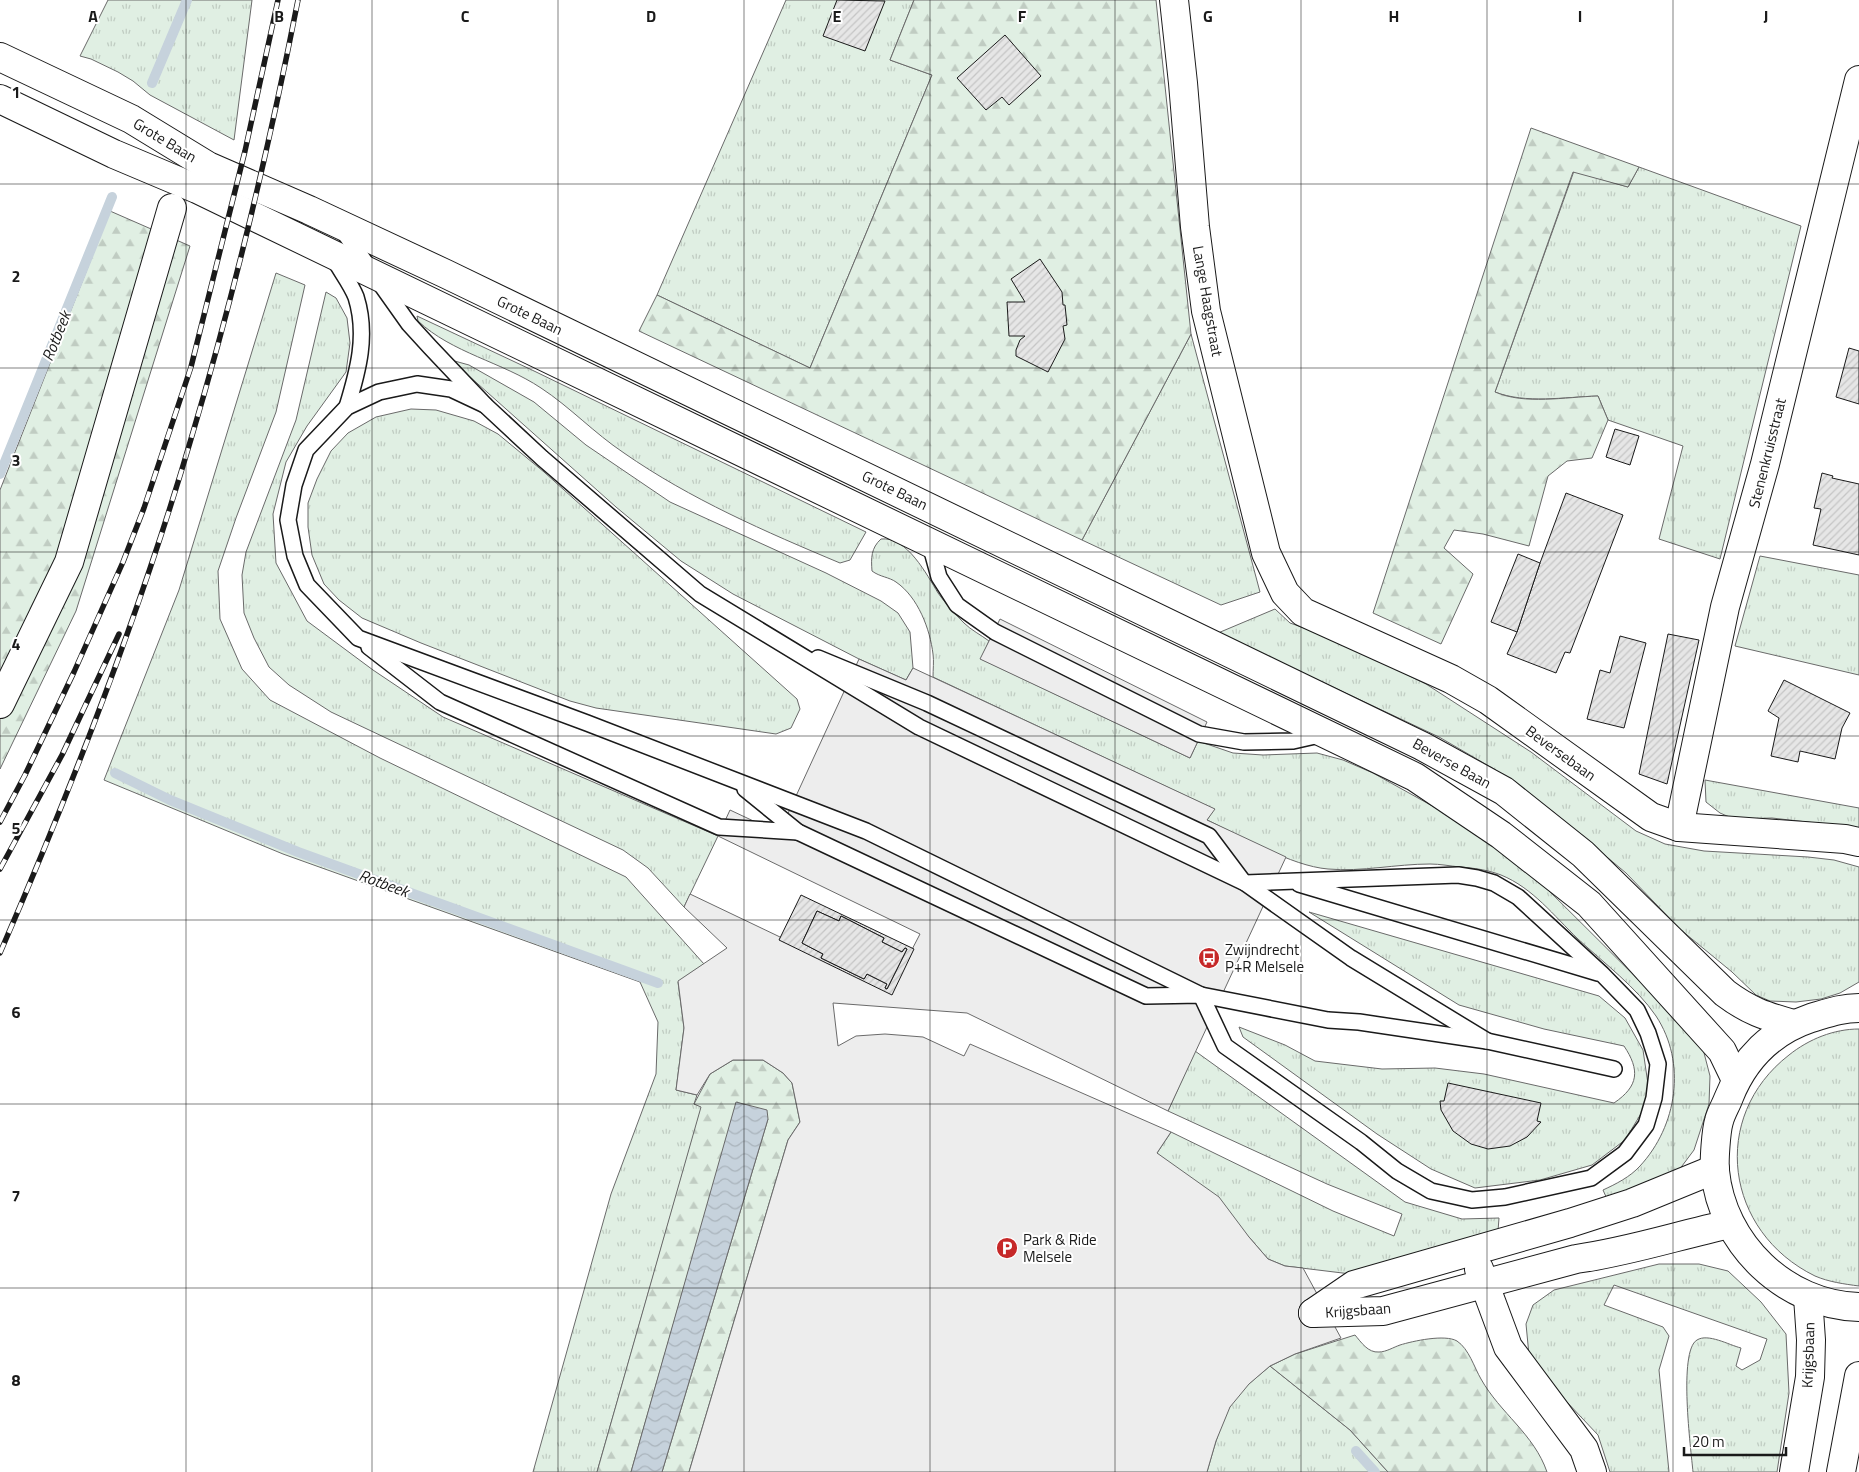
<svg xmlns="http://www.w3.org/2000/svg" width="1859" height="1472" viewBox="0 0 1859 1472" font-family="'Titillium Web',sans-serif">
	<defs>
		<pattern id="grass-tufts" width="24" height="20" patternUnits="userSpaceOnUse" patternTransform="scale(1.25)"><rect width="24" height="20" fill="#e0efe3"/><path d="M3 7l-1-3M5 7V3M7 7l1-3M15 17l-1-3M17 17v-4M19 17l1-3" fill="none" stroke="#c0ccc2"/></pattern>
		<pattern id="forest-firs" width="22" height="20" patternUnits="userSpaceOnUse" patternTransform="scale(1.25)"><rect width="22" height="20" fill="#e0efe3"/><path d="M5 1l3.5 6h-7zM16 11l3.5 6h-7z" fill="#c0ccc2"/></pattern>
		<pattern id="water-waves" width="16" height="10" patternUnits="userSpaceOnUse" patternTransform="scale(1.25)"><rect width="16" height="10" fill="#c6d2dc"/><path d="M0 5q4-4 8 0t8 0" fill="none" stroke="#aab4bc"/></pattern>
		<pattern id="building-hatch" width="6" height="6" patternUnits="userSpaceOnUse" patternTransform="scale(1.25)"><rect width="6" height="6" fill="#e6e6e6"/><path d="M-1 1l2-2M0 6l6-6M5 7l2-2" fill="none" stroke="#c5c5c5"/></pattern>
	</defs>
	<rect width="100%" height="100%" fill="#fff"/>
	<g fill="url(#grass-tufts)" stroke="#6a6a6a">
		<path d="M108,0H252L234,140L150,95L133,81L118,72L91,59L80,56Z"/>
		<path d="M786,0H914L890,60L932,75L810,368L657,295Z"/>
		<path d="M1639,167L1801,226L1720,559L1659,539L1683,446L1608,420L1598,396C1564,397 1526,404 1495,392L1574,171L1628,187Z"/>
		<path d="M276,273L305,285L276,412L236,518L218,571L220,619L242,669L270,700L380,758L626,877L704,964L678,982L684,1028L676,1090L697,1095L694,1104L702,1106L597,1472H533L611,1194L656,1074L658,1022L640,982L283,854L104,780L179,590Z"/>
		<path d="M326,292L336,298L347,318L350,343L346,372L307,426L286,462L273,514L276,563L307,621L373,670L443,717L718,836L684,907L648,868L623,850L331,712L289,685L269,667L254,638L244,613L242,575L246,552L296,420Z"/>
		<path d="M417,316L532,370L866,532L850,560L840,563C766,532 690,499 624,453C594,433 570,407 541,388C502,362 452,353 418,321Z"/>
		<path d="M1191,334L1260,592L1221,605L1082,540Z"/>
		<path d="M451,360L469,365L534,402L586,445L670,502L826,573L881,601L898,613L910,632L913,668L906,680L859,659L733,594L681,561L616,507Z"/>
		<path d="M411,409L436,410L474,421L498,434L544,472L797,699L800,709L791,728L776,734L596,708L570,701L421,643L362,618L339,600L324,584L312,555L308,527V503L317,479L331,451L348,433L376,417Z"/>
		<path d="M881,539C907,536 927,575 938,593C945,603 955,614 964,623C971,630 981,635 989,641L981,659L1190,758L1198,741L1233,753L1263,755L1317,753L1343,760L1373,773L1454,818L1533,875L1683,1024L1703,1049L1710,1076L1709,1104L1694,1150L1679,1170L1607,1199L1603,1190C1616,1184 1630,1177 1640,1166C1677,1126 1687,1063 1656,1016C1637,988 1604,963 1578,939C1554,916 1533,888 1501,875C1488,870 1474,868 1460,867C1450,866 1440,864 1430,864C1396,864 1362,872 1328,869C1291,866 1241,836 1207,820L1214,809L933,677C933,670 934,661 933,654C930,629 918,597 896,582C889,577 880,577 872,571C871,558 871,548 881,539Z"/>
		<path d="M1760,556L1859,575V675L1735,646Z"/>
		<path d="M1275,609L1290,623L1333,638L1426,684L1531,752L1636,831L1665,844L1704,851L1808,857L1834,860L1859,867V982L1840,993L1821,999L1796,1002L1770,1001L1756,995L1732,972L1681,930L1626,873L1552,811L1494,769L1439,737L1218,633Z"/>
		<path d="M1705,780L1859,808V828L1772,818L1734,819L1720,813L1706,802Z"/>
		<path d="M1309,912L1599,996L1625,1018L1643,1050L1649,1091L1642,1112L1625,1140L1592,1165L1540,1180L1475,1188L1431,1169L1377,1134L1243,1037L1239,1027L1285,1045L1315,1061L1382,1069L1435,1068L1484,1074L1614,1103C1639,1086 1640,1070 1624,1046L1544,1029L1459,1005Z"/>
		<path d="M1859,1029V1286C1844,1284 1829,1282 1815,1276C1725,1232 1709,1117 1789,1055C1809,1039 1834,1029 1859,1029Z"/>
		<path d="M1195,1051L1405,1202L1462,1219L1499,1218L1498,1231L1359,1275L1285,1266L1268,1259L1249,1237L1157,1153L1171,1132L1333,1211L1394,1236L1402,1214L1327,1184L1168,1111Z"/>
		<path d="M1659,1264H1699L1728,1271L1761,1302L1786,1334L1789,1393L1777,1472H1693C1691,1450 1678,1351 1697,1340C1708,1333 1729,1345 1741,1348L1736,1366L1742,1370L1760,1360L1767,1339L1614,1285L1604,1305L1663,1327L1669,1336L1659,1370L1669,1472H1610L1598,1435L1565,1400L1529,1355L1526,1324L1533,1305L1554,1290Z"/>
		<path d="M1270,1366L1350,1430L1388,1472H1207C1213,1451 1219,1428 1229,1408C1237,1392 1256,1378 1270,1366Z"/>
	</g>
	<g fill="url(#forest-firs)" stroke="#6a6a6a">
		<path d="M914,0H1156L1191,334L1082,540L639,331L657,295L810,368L932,75L890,60Z"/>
		<path d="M1531,128L1639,167L1628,187L1573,172L1495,392C1525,405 1565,397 1598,396L1608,420L1592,458L1567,461L1548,476L1529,546L1483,534L1454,530L1444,548L1473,574L1441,644L1373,613Z"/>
		<path d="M110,211L190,246L76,611L0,769V490Z"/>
		<path d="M733,1060H763L783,1073L792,1083L800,1122L788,1140L689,1472H662L768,1119L737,1102L631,1472H597L701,1107L694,1104L710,1074Z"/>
		<path d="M1355,1335C1361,1342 1368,1353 1379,1352C1386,1352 1394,1347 1400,1345C1413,1341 1445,1334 1457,1341C1469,1349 1474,1367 1481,1379C1500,1413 1534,1434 1547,1472H1388L1350,1430L1270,1366L1295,1354Z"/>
	</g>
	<g fill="#ededed" stroke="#6a6a6a">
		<path d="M1000,619L1207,722L1190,758L980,659Z"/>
		<path d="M859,659L906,680L913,668L1215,809L1207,820L1286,857L1168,1111L967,1013L833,1003L838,1046L856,1036L885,1034L923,1037L964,1056L970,1044L1171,1132L1157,1153L1219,1197L1249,1237L1268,1259L1285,1266L1303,1268L1341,1338L1295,1354L1270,1366L1249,1384L1230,1407L1216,1441L1207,1472H689L788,1140L800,1122L792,1083L783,1073L763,1060H733L710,1074L697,1095L676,1090L684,1028L678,981L727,948L684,907L690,894L891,990L920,934L718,836L730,810L779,833Z"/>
	</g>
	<path fill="url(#water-waves)" stroke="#6a6a6a" d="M736,1102L767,1110L768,1119L662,1472H631Z"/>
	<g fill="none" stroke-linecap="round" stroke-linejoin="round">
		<g stroke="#c6d2dc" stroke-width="10">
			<path d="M152,83L187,0"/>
			<path d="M0,474L112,197"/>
			<path d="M115,773L170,800L298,852L658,983"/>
			<path d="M1356,1451L1375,1472"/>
		</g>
	</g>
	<g fill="url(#building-hatch)" stroke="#1a1a1a" fill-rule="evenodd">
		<path d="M837,0L885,1L865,51L823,36Z"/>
		<path d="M1005,35L1041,76L1009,105L1002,97L986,110L957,78Z"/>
		<path d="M1040,259L1062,292L1063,305H1065L1067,325L1063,326L1065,339L1048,372L1016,356V350L1020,340L1025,336H1009L1007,302H1025L1011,279Z"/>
		<path d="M1849,348L1859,351V404L1836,397Z"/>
		<path d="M1615,429L1639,436L1630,465L1606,457Z"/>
		<path d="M1822,473L1833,476L1832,478L1859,484V555L1813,545L1821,509L1814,508Z"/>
		<path d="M1566,493L1623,515L1570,653L1565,652L1556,673L1507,654L1517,632L1540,563Z"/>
		<path d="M1518,554L1540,563L1517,632L1491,622Z"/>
		<path d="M1668,634L1699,640L1667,784L1639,774Z"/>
		<path d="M1620,636L1646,643L1624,728L1587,719L1600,670L1610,673Z"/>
		<path d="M1784,680L1850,713L1842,728L1835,759L1800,751L1798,762L1771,756L1779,718L1768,711Z"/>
		<path d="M801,895L914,949L892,995L779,940ZM817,911L839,921L841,916L884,938L882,942L902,952L905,948L907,949L887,989L885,988L887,984L867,974L864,979L821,958L823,954L802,943Z"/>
		<path d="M817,911L839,921L841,916L884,938L882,942L902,952L905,948L907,949L887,989L885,988L887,984L867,974L864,979L821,958L823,954L802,943Z"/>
		<path d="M1448,1083L1541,1103L1537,1121L1541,1122L1527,1137L1510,1146L1488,1149L1471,1144L1453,1131L1441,1110L1440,1101H1444Z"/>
	</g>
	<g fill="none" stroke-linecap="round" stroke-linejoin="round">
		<g stroke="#1a1a1a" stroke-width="18">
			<g id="service">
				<path d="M343,231L409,324L430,347L485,405L542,458L700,594L919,727L1245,883L1351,958L1487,1041"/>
				<path d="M333,257C340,270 351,284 356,297C368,335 358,371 347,407"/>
				<path d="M485,405L451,389L417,384L379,392L347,407L306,450L294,485L288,520L295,556L307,585L358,638L587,723L866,831L1201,995L1225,1046L1361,1142L1397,1171L1431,1191L1472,1200L1505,1197L1591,1178L1625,1153L1646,1125L1654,1098L1658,1064L1648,1033L1637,1010L1602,974L1518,897L1494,883L1477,878L1458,875L1245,883"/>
				<path d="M930,544L939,577L957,605L995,632L1199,734L1244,742L1293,741L1324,734"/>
				<path d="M369,647L440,702L719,827L798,832"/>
				<path d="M818,658L927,703L1209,836L1242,880"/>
				<path d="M745,789L798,832L1146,996L1201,995L1328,1020L1359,1022L1487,1041L1614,1069"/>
				<path d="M1299,884L1598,973"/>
			</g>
		</g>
		<g stroke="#1a1a1a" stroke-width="30">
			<g id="minor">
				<path d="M1174,0L1183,83L1195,227L1206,311L1266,553L1285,593L1303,612L1451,679L1488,700L1651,817L1679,827L1845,839L1859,842"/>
				<path d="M0,704L69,562L172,208"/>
				<path d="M1679,827L1725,607L1765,464L1859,80"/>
				<path d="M1479,1269L1508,1347L1584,1449L1592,1472"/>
				<path d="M1313,1313L1354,1285L1570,1223L1632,1203L1715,1169"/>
				<path d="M1313,1313L1383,1311L1576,1259C1628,1252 1679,1235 1730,1224"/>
			</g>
		</g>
		<g stroke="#1a1a1a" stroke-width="30">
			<g id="primary">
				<path d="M0,57L131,119L208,166L309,210L446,274L1422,746L1504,791L1583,854L1725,993C1749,1011 1765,1016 1793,1024"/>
				<path d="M0,99L114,154L197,189L1415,777L1501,835L1589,904L1722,1051L1736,1080"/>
				<path d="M1859,1008C1841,1008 1828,1013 1811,1018C1772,1031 1744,1059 1729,1097C1726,1105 1721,1113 1719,1121C1716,1131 1714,1161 1715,1171C1722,1244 1785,1305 1859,1307"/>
				<path d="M1794,1472L1810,1377L1811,1340L1808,1297"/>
				<path d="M1841,1472L1859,1376"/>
			</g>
		</g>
		<use href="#service" stroke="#fff" stroke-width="15"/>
		<use href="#minor" stroke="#fff" stroke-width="28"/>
		<use href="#primary" stroke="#fff" stroke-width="28"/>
		<g stroke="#1a1a1a" stroke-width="5.5">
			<g id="rail">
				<path d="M0,822L25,775L74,672L123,562L144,508L191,367L245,151L278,0"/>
				<path d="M0,869L62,755L119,634"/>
				<path d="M0,953C72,787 140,613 191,439C234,295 269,148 298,0"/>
			</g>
		</g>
		<use href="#rail" stroke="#fff" stroke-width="4" stroke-dasharray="11" stroke-linecap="butt"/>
	</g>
	<path fill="none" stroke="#1a1a1a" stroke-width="1" stroke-opacity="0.55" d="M186,0V1472M372,0V1472M558,0V1472M744,0V1472M930,0V1472M1115,0V1472M1301,0V1472M1487,0V1472M1673,0V1472M0,184H1859M0,368H1859M0,552H1859M0,736H1859M0,920H1859M0,1104H1859M0,1288H1859"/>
	<defs>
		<g id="bus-disc" transform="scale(1.125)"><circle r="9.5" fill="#c62828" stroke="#fff"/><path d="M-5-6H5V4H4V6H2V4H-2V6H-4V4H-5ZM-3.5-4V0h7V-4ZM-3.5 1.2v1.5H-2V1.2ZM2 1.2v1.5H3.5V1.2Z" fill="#fff"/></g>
		<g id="parking-disc" transform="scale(1.125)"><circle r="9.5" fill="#c62828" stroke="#fff"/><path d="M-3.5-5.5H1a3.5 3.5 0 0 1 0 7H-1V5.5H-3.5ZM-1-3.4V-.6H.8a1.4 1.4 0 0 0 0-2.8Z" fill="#fff"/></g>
	</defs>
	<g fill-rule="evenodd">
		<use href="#bus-disc" x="1209" y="958"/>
		<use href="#parking-disc" x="1007" y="1248"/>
	</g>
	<g text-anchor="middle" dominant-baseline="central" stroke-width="4" stroke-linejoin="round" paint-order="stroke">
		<g font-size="15" fill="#1a1a1a" stroke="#fff">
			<text transform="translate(165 140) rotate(31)">Grote Baan</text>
			<text transform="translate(1208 301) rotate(80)">Lange Haagstraat</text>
			<text transform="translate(530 315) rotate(26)">Grote Baan</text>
			<text transform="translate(1767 453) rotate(-76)">Stenenkruisstraat</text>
			<text transform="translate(895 490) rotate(26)">Grote Baan</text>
			<text transform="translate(1561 753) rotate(36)">Beversebaan</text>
			<text transform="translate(1452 763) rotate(29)">Beverse Baan</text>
			<text transform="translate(1358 1310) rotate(-4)">Krijgsbaan</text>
			<text transform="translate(1808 1355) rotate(-88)">Krijgsbaan</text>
		</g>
		<g font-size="15" fill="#1a1a1a" stroke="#fff" text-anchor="start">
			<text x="1225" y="949">Zwijndrecht<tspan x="1225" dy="17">P+R Melsele</tspan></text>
			<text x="1023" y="1239">Park &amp; Ride<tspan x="1023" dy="17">Melsele</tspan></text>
		</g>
		<g font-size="16" font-style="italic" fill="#1a1a1a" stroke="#fff">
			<text transform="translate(56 336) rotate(-68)">Rotbeek</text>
			<text transform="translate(384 883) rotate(20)">Rotbeek</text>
		</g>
	</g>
	<g font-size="16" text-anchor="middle" font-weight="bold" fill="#1a1a1a" stroke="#fff" stroke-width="4" stroke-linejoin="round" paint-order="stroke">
		<text x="93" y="22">A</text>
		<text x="279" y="22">B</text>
		<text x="465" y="22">C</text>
		<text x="651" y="22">D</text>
		<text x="837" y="22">E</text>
		<text x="1022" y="22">F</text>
		<text x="1208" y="22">G</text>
		<text x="1394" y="22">H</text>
		<text x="1580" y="22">I</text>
		<text x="1766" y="22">J</text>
		<text x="16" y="98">1</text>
		<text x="16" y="282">2</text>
		<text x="16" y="466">3</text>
		<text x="16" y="650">4</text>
		<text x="16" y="834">5</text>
		<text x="16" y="1018">6</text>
		<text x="16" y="1202">7</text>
		<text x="16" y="1386">8</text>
	</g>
	<path d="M1684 1447v8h102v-8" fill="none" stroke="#1a1a1a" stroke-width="2.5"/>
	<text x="1692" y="1447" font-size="15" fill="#1a1a1a" stroke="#ffffff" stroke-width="4" paint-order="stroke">20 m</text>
</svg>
